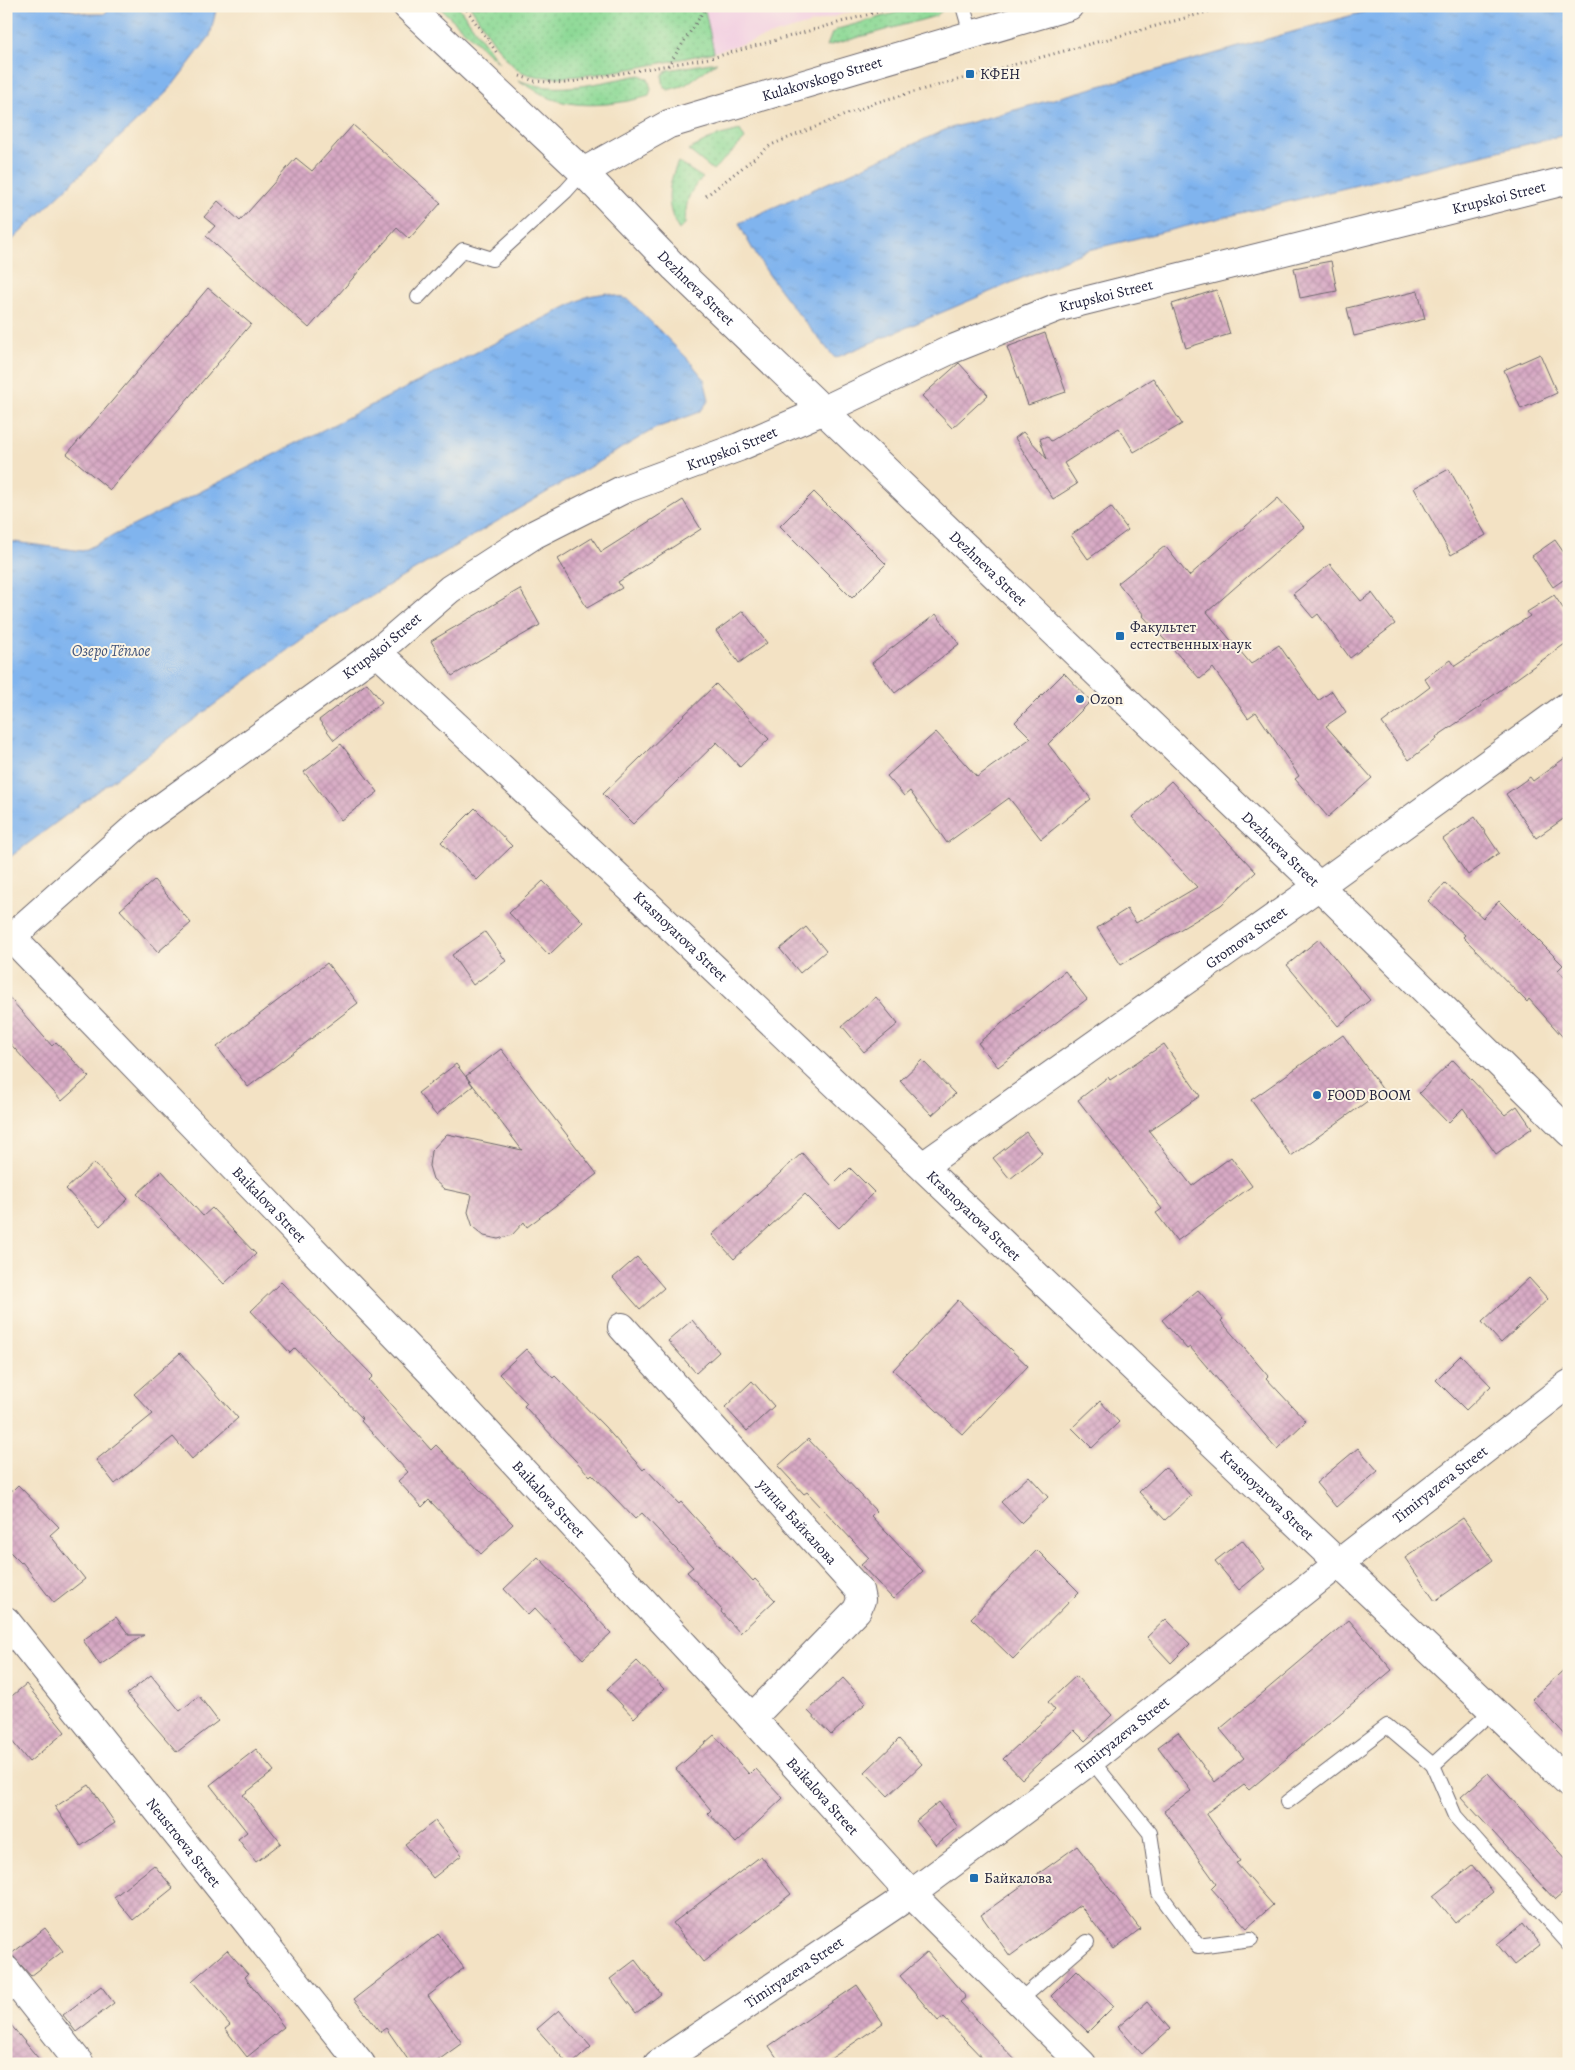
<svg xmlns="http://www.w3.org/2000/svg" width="1575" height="2070" viewBox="0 0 1575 2070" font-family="Alegreya,serif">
	<defs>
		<pattern id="grass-dots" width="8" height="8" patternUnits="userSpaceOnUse" patternTransform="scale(1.25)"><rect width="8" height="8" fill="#8dd996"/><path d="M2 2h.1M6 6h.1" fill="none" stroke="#79ba82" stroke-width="1.8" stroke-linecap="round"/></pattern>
		<pattern id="water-ripples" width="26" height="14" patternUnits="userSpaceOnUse" patternTransform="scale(1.25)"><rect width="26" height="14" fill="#80b4ee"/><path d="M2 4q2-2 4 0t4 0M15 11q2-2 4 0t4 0" fill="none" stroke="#6e9acd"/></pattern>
		<pattern id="building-cross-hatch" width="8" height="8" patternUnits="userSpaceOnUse" patternTransform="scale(1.25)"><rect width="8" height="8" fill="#d7a9c4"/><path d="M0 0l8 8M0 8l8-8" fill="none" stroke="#b891a9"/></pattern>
	</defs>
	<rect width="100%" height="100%" fill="#fcf5e5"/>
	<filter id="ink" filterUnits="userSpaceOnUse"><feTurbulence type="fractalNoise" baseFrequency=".02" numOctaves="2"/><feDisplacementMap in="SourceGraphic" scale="10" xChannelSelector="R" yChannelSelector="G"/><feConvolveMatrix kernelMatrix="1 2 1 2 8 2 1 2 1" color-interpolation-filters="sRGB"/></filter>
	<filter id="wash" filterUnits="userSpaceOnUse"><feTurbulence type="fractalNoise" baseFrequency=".0096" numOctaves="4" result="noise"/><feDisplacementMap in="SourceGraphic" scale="20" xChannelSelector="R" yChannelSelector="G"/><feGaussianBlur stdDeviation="1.12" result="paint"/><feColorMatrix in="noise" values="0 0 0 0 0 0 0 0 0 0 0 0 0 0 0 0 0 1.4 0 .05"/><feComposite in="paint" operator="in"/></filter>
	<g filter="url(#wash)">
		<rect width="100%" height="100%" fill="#f3e2c4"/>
		<path fill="#f2cfe2" d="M470,6H870L714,52L569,77H537L521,72L510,63Z"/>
		<g fill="url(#grass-dots)" stroke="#587e68">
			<path d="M438,6H458L499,63Z"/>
			<path d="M470,6H704L714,52C674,60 555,89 522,72C506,65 481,22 470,6Z"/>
			<path d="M920,6H947L936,16L827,46L832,33L838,29Z"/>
			<path d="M717,62L685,85L668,90L664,87L662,75L668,70Z"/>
			<path d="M640,75L648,79L651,89L649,96C617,105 575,110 545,96C536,91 527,85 518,80C557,96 600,82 640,75Z"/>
			<path d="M740,130L745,139L713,170L688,150L717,136Z"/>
			<path d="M678,162L703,178C687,192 686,204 685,224L679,230C665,207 667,186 678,162Z"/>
		</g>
		<g fill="url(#water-ripples)" stroke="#516b94">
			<path d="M6,6H53L89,14H104L112,6H217L210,36L169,90L6,246Z"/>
			<path d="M1385,6H1569V134L1088,250L835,358C800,316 762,273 739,223L947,129Z"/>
			<path d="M607,293L629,300L687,358L704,379L709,400L700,412L656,428L321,625L6,860V541L83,551L588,296Z"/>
		</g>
		<g id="blocks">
			<g fill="url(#building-cross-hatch)">
				<path d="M353,125L441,203L409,239L397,228L309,328L206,236L215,226L204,217L218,201L240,221L296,158L312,171Z"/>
				<path d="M1331,261L1337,291L1300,298L1294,268Z"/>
				<path d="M208,288L251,324L110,490L67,454Z"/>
				<path d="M1216,290L1230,334L1186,348L1172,304Z"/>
				<path d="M1418,291L1425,319L1354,336L1347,308Z"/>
				<path d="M1045,333L1066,392L1028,405L1007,347Z"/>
				<path d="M1540,354L1557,393L1521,409L1504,370Z"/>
				<path d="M959,363L988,395L952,428L922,396Z"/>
				<path d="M1153,378L1182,424L1134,452L1119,428L1064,463L1077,484L1053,499L1015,438L1023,432L1047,459L1040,439L1047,436L1051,441Z"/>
				<path d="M1449,469L1486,535L1451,555L1414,488Z"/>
				<path d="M814,492L886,564L852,598L780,526Z"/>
				<path d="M1278,498L1304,527L1207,612L1251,664L1279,645L1318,701L1332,691L1346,712L1326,726L1372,778L1328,817L1295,779L1299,776L1256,712L1248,718L1213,668L1200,679L1143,616L1144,615L1118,583L1165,546L1189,576Z"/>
				<path d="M683,500L701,529L618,582L622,588L587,608L558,559L592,538L601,552Z"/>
				<path d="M1111,507L1128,530L1088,559L1071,535Z"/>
				<path d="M1555,540L1569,560V576L1553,587L1532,556Z"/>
				<path d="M1330,564L1361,601L1372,593L1395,624L1350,658L1318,614L1313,618L1293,594Z"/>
				<path d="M520,589L540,625L452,676L431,641Z"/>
				<path d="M1554,595L1569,617V641L1481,704L1482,706L1436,737L1437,739L1409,760L1382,723L1430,687L1424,678L1451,660L1455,666L1530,616L1527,612Z"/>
				<path d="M743,611L767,643L739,663L716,631Z"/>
				<path d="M936,614L959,644L895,693L872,663Z"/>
				<path d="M1064,673L1091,701L1048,744L1091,799L1041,839L1009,798L947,843L910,791L904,796L887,776L936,732L977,777L1031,738L1015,722Z"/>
				<path d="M367,683L382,702L334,740L319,720Z"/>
				<path d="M716,684L769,739L740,767L717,742L633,824L603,794Z"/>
				<path d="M341,744L378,792L341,820L304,772Z"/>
				<path d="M1569,755V815L1536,838L1506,794L1530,777L1533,781Z"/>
				<path d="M1171,781L1256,872L1221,905L1121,965L1097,928L1127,909L1136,923L1197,887L1132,817Z"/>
				<path d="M475,808L512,846L477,880L441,842Z"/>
				<path d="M1475,817L1499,853L1468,875L1443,839Z"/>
				<path d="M154,880L191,923L158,952L120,910Z"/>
				<path d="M543,881L583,922L549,955L509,913Z"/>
				<path d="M1445,883L1483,918L1499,901L1563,965L1558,970L1569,982V1044L1529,999L1527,1002L1463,937L1465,935L1428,901Z"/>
				<path d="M806,927L826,951L800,973L780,949Z"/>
				<path d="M485,932L506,961L473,985L452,955Z"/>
				<path d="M1319,939L1370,1000L1338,1026L1287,965Z"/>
				<path d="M327,963L358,1003L248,1087L217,1047Z"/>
				<path d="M1065,971L1087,999L998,1067L978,1043Z"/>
				<path d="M6,994L52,1046L56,1042L89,1077L62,1101L6,1039Z"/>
				<path d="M876,997L898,1024L864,1052L842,1026Z"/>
				<path d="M1343,1035L1383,1090L1291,1156L1251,1100Z"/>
				<path d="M1164,1044L1200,1096L1149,1131L1192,1186L1231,1157L1252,1186L1177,1241L1156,1213L1162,1209L1078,1100L1108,1077L1110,1080Z"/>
				<path d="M501,1049L597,1174L527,1227L524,1222L512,1235L498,1239L484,1236L473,1227L468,1212L472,1195L444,1189L433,1179L429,1166L431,1151L447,1134L522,1150L466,1076Z"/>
				<path d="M922,1060L955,1094L932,1115L900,1081Z"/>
				<path d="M1453,1060L1505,1115L1517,1106L1532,1128L1496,1154L1463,1108L1448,1123L1419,1093Z"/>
				<path d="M456,1064L473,1086L436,1115L418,1093Z"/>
				<path d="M1026,1132L1042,1153L1010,1179L993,1158Z"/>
				<path d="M802,1153L832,1186L850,1168L874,1192L839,1228L805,1194L734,1259L712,1235Z"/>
				<path d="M94,1163L128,1199L100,1226L66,1189Z"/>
				<path d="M162,1171L203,1216L212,1208L256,1254L224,1284L137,1194Z"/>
				<path d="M637,1257L664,1288L640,1309L613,1278Z"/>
				<path d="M1529,1278L1548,1299L1501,1343L1482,1322Z"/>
				<path d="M281,1282L373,1376L369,1380L431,1450L436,1445L513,1524L481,1554L429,1500L422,1507L398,1481L408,1472L361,1421L363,1419L295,1348L290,1353L251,1311Z"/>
				<path d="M1198,1290L1223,1319L1221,1321L1268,1376L1266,1378L1306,1421L1277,1449L1190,1347L1187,1349L1162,1320Z"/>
				<path d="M958,1300L1028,1366L963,1435L893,1370Z"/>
				<path d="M692,1320L719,1352L696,1373L668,1341Z"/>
				<path d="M526,1349L553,1378L555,1376L605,1427L643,1470L645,1468L679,1504L681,1502L753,1581L755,1579L775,1600L740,1633L721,1612L722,1610L687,1572L693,1567L642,1513L635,1519L592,1474L590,1476L524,1406L527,1403L499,1374Z"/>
				<path d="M180,1353L238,1418L192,1459L173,1437L115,1484L96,1460L153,1414L134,1394Z"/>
				<path d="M1461,1355L1491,1386L1466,1410L1436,1380Z"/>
				<path d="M752,1381L774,1406L747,1431L725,1407Z"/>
				<path d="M1100,1401L1119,1422L1092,1448L1072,1428Z"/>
				<path d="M808,1439L876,1511L871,1516L923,1571L893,1599L861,1565L869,1558L807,1492L804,1494L778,1466Z"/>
				<path d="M1358,1448L1378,1471L1336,1507L1316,1483Z"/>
				<path d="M1165,1467L1191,1496L1165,1520L1139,1492Z"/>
				<path d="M1029,1476L1048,1497L1021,1523L1001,1502Z"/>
				<path d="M18,1485L59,1527L50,1535L85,1579L54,1603L22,1562L21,1563L6,1548V1497Z"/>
				<path d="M1463,1518L1493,1560L1435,1601L1405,1558Z"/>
				<path d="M1242,1540L1265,1569L1239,1590L1215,1561Z"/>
				<path d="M1037,1550L1079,1592L1013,1659L971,1618Z"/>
				<path d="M538,1557L611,1633L583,1659L535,1608L528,1615L504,1589Z"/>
				<path d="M116,1617L129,1635H144L100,1665L83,1640Z"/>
				<path d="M1166,1619L1190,1644L1171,1663L1147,1637Z"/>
				<path d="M1349,1620L1392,1670L1249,1790L1244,1785L1206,1813L1240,1861L1236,1863L1273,1905L1247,1928L1211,1888L1216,1883L1164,1811L1191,1791L1158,1747L1178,1732L1215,1782L1244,1758L1220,1729Z"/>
				<path d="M637,1661L664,1689L634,1718L607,1689Z"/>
				<path d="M1569,1665V1739L1532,1699Z"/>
				<path d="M151,1675L180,1711L199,1696L218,1721L177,1752L127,1694Z"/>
				<path d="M1076,1676L1112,1715L1085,1741L1074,1730L1022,1779L1003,1759L1055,1710L1048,1702Z"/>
				<path d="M843,1678L866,1703L831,1735L808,1711Z"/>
				<path d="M26,1684L65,1732L29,1762L6,1734V1701Z"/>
				<path d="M714,1735L749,1774L755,1768L783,1798L736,1843L708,1813L711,1810L676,1769Z"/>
				<path d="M899,1739L922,1764L888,1796L865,1772Z"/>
				<path d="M256,1749L274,1771L243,1795L281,1843L256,1862L238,1839L247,1832L210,1785Z"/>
				<path d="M1488,1773L1569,1862V1888L1555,1900L1461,1797Z"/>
				<path d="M89,1785L115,1823L81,1846L55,1807Z"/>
				<path d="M939,1802L958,1827L936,1845L916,1821Z"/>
				<path d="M435,1821L462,1855L433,1878L405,1844Z"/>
				<path d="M1077,1846L1140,1929L1114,1949L1080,1905L1010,1956L981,1915Z"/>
				<path d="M761,1856L791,1894L703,1962L673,1923Z"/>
				<path d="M154,1865L173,1888L133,1920L114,1897Z"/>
				<path d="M1472,1865L1493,1892L1455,1923L1433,1896Z"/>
				<path d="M1523,1923L1540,1945L1514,1965L1497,1944Z"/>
				<path d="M45,1928L63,1951L31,1976L11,1954Z"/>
				<path d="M438,1934L464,1968L428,1996L462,2043L433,2064H411L386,2028L380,2032L354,1999Z"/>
				<path d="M227,1950L248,1974L245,1977L284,2027L247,2057L225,2029L230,2025L192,1981Z"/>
				<path d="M927,1952L966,1997L960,2002L1019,2064H988L943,2017L938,2021L900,1976Z"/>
				<path d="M635,1960L661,1994L636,2013L610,1979Z"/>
				<path d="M1077,1970L1114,2006L1088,2032L1051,1996Z"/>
				<path d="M857,1985L883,2023L823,2064H781L769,2046Z"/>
				<path d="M101,1986L114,2003L76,2032L63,2015Z"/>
				<path d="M1147,2002L1170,2029L1142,2054L1118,2027Z"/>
				<path d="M559,2010L591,2047L572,2064H568L537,2029Z"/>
				<path d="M6,2019L43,2064H6Z"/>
			</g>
		</g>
	</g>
	<g filter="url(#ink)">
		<use href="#blocks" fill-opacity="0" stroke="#6b656b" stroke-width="1"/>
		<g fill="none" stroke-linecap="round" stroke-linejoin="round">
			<g stroke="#6b656b" stroke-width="16">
				<g id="lane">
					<path d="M963,6L971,34"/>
					<path d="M418,297L463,250L492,259L566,191L583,172"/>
					<path d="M1492,1711L1433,1765L1455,1816L1569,1944"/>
					<path d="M1091,1760L1150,1833L1159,1893L1198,1946L1251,1939"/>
					<path d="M1287,1802L1387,1726L1433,1765"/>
					<path d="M1020,2000L1087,1942"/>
				</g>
			</g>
			<g stroke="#6b656b" stroke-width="30">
				<g id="street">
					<path id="s1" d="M377,652L631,889L1569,1783"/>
					<path id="s2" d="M11,937L429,1370L752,1718L911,1894L1082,2064"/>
					<path id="s3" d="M6,942L140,823L377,652L450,589L535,534L622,490L739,447L822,411L950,350L1056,308L1569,180"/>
					<path id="s4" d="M923,1166L1319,886L1569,705"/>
					<path id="s5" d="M622,1327L859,1590L861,1600L857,1610L752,1718"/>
					<path id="s6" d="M6,1621L361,2064"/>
					<path d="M6,1970L80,2064"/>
				</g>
			</g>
			<g stroke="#6b656b" stroke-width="30">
				<g id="secondary">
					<path id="s7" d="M407,6L583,172L675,268L1319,886L1569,1132"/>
					<path id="s8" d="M583,172L669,124L1069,6"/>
					<path id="s9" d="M658,2064L911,1894L1091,1760L1339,1563L1569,1384"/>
				</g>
			</g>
			<g stroke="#6b656b" stroke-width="3" stroke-dasharray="1 4" stroke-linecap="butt">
				<path d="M464,6L497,53"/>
				<path d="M749,6L751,9"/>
				<path d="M668,66L707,6"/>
				<path d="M520,76L534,81L565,83L715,57L899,6"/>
				<path d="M706,196L771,145L877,102L1229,6"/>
			</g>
			<use href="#lane" stroke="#fff" stroke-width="14"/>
			<use href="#street" stroke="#fff" stroke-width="28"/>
			<use href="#secondary" stroke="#fff" stroke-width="28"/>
		</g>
	</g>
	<g fill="#1f6fb2" stroke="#fcf5e5" stroke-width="2">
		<rect x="965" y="69" width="10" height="10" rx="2.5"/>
		<rect x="1115" y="631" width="10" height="10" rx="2.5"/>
		<circle cx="1080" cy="699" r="5"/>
		<circle cx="1317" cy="1095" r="5"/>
		<rect x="969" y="1873" width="10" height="10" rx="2.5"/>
	</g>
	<g text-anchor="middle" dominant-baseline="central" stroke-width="4" stroke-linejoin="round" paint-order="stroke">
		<g font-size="15" fill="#22223b" stroke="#fcf5e5" text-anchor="start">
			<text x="980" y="74">КФЕН</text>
			<text x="1130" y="627">Факультет<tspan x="1130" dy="17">естественных наук</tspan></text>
			<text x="1090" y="699">Ozon</text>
			<text x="1327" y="1095">FOOD BOOM</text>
			<text x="984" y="1878">Байкалова</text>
		</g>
		<g font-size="15" fill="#22223b" stroke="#fcf5e5">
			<text stroke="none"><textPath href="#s8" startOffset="258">Kulakovskogo Street</textPath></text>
			<text stroke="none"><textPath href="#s3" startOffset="1694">Krupskoi Street</textPath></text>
			<text stroke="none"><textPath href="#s7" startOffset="404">Dezhneva Street</textPath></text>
			<text stroke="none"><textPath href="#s3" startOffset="1289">Krupskoi Street</textPath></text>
			<text stroke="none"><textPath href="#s3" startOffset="884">Krupskoi Street</textPath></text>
			<text stroke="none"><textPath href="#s7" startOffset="809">Dezhneva Street</textPath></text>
			<text stroke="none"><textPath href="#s3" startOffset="479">Krupskoi Street</textPath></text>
			<text stroke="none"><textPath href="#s7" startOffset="1214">Dezhneva Street</textPath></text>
			<text stroke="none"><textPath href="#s1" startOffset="416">Krasnoyarova Street</textPath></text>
			<text stroke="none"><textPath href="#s4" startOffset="396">Gromova Street</textPath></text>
			<text stroke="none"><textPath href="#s2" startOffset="372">Baikalova Street</textPath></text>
			<text stroke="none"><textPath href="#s1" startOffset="821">Krasnoyarova Street</textPath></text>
			<text stroke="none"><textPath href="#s9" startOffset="974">Timiryazeva Street</textPath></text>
			<text stroke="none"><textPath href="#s1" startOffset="1226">Krasnoyarova Street</textPath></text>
			<text stroke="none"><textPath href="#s2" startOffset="778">Baikalova Street</textPath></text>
			<text stroke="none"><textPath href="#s5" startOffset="262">улица Байкалова</textPath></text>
			<text stroke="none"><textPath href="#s9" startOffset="569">Timiryazeva Street</textPath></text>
			<text stroke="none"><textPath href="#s2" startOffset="1182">Baikalova Street</textPath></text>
			<text stroke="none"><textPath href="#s6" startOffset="284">Neustroeva Street</textPath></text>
			<text stroke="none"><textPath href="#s9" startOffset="164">Timiryazeva Street</textPath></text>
		</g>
		<g font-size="16" font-style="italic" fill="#43557a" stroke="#fcf5e5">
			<text x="111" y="651">Озеро Тёплое</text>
		</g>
	</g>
	<rect width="1575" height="2070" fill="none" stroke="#fcf5e5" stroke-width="25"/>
</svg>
